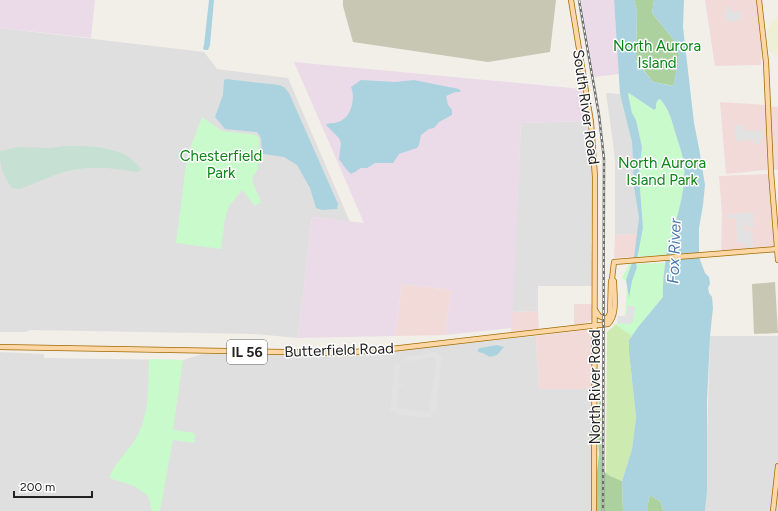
<svg xmlns="http://www.w3.org/2000/svg" width="778" height="511" viewBox="0 0 778 511" font-family="Figtree,sans-serif">
	<rect width="100%" height="100%" fill="#f2efe9"/>
	<g fill="#e0dfdf">
		<path d="M0,28L204,52L217,69L288,78L350,222L312,217L298,338L255,334L30,330L26,332H0Z"/>
		<path d="M606,93L620,94L625,108L632,142L634,188L639,218L638,234L615,235V163L613,143Z"/>
		<path d="M587,121L593,176L591,242L593,286H538V311L512,312L521,123Z"/>
		<path d="M536,336L539,389H593L591,511H0V352L44,354V358L183,360L202,354L350,355Z"/>
		<path d="M710,336H778V511H705Z"/>
	</g>
	<g fill="#f2dad9">
		<path d="M705,0H757L762,47L761,65L715,66Z"/>
		<path d="M720,102L766,105L767,170L726,174Z"/>
		<path d="M770,106L778,107V170L773,169Z"/>
		<path d="M767,174L769,176L774,247L721,253L722,215L719,176Z"/>
		<path d="M638,234L634,257L614,258L615,235Z"/>
		<path d="M402,284L451,290L445,335L395,336Z"/>
		<path d="M574,304H594L592,320L583,324L574,326Z"/>
		<path d="M538,311L539,331L511,334L512,312Z"/>
		<path d="M584,330H588L592,338L593,389H539L536,336Z"/>
	</g>
	<g fill="#ebdbe8">
		<path d="M0,0H95L91,38L0,28Z"/>
		<path d="M581,0H614L619,74L594,77Z"/>
		<path d="M294,62L582,89L587,121L521,123L512,328L445,335L451,290L402,284L395,336L298,338L312,217L364,223Z"/>
	</g>
	<g fill="#c7c7b4">
		<path d="M343,0H556L550,52L488,62L353,42L343,6Z"/>
		<path d="M775,282L778,333L754,334L752,284Z"/>
	</g>
	<path fill="#eef0d5" d="M778,18V55L773,54L769,50L767,31L772,21Z"/>
	<path fill="#cdebb0" d="M616,324L619,325L632,335L629,340V352L636,417L632,449L622,481L610,476L606,473L607,332Z"/>
	<g fill="#add19e">
		<path d="M634,0H654L652,13L674,40L679,55L674,86L653,82L636,60L637,11Z"/>
		<path d="M601,390L602,470L610,476L622,481L623,511H597V472L599,454L597,433L599,392Z"/>
		<path d="M650,495L661,502L663,511H648V503Z"/>
	</g>
	<path fill="#c6e0d4" d="M64,146C89,146 125,145 141,169L140,171L137,172C117,169 98,166 78,169C57,172 38,183 19,189L12,188C3,175 0,168 0,152L1,151L17,147L50,148Z"/>
	<g fill="#c8facc">
		<path d="M629,93L654,110L658,100L660,99C670,110 672,122 676,135C679,145 683,155 684,165C687,192 673,229 666,255L637,257L643,228L639,175L642,147L636,120L632,113L628,94Z"/>
		<path d="M202,117L222,131L251,134L257,136L259,139L258,169L253,177L252,181L261,202L255,206L242,190L229,206L225,218L221,249L176,243L187,157Z"/>
		<path d="M666,263L663,284V297L649,314L632,336L617,326L618,316H625L627,285L625,280L622,278L629,264Z"/>
		<path d="M149,359L183,360L173,430L195,433L194,443L173,440L160,511H152L148,496L134,486L109,478C115,463 126,453 135,440C150,415 148,387 149,359Z"/>
	</g>
	<g fill="#e2e2e2">
		<path d="M730,6L731,12L741,11L742,20L726,22L725,12L727,11V7Z"/>
		<path d="M744,125L745,131L762,130L763,139H760V144H755L754,140L736,141L735,125Z"/>
		<path d="M753,212L754,227L745,228V222H743L744,239V231H752L753,247L746,248L745,243H737L736,218H726V215Z"/>
		<path d="M627,306H635L633,322L628,324L617,323L618,316H625L627,312Z"/>
		<path d="M437,352V354L442,355L436,411H433L430,418L396,414V411H390L395,364L400,365L398,384H404V386L399,385L397,408L429,412L436,364L435,358L433,357L411,361H403L406,357Z"/>
	</g>
	<g fill="#aad3df">
		<path d="M209,0H214L210,45L208,50H205L203,49L204,45Z"/>
		<path d="M614,0H634L637,11L636,61L653,82L673,86L679,55L674,40L652,13L654,0H684L683,27L694,123L699,148L705,185L703,205L699,228V257L705,273L709,277L710,284L708,288L709,293L712,297L713,308L710,336L707,401V490L705,511H663L661,502L650,495L648,503V511H623L622,481L632,449L636,417L629,352V340L639,326L663,297C662,282 665,269 666,255C673,229 687,192 684,165C683,155 679,145 676,135C672,122 670,110 660,99L658,100L656,104V108L654,110L629,93L628,94L632,113L636,120L642,147L639,175L643,228L636,264L637,267L632,281L629,298L626,280L634,257L639,218L634,188L632,142L620,94Z"/>
		<path d="M226,79L279,85L284,87L289,93L338,204L337,209L322,210L316,208L310,188L297,165L284,157L263,154L262,153L261,138L257,132L225,129L215,117L223,95L224,80Z"/>
		<path d="M361,80L395,82L414,80L459,89L461,92H455L446,96L448,105L452,110V115L439,122L434,128L429,129L421,135L419,145L417,148L399,154L393,163H375L367,168H361L355,172L351,174L346,169L339,159L341,143L339,138L326,125C330,122 333,124 338,122C351,119 356,98 351,87Z"/>
		<path d="M497,345L504,347L497,355L490,357L483,353L478,352V349L480,348Z"/>
	</g>
	<g fill="none" stroke-linecap="round" stroke-linejoin="round">
		<g stroke="#a06b00" stroke-width="6">
			<g id="major">
				<path d="M571,0L591,122L595,177L594,511"/>
				<path d="M759,0L766,62L771,172L778,260"/>
				<path d="M595,310L599,316L604,318H608"/>
				<path d="M605,324L610,313L611,281L612,279L614,262L777,249"/>
				<path d="M0,347L342,353L391,349L608,324C618,315 614,294 614,281L612,279"/>
				<path d="M773,511L778,466"/>
			</g>
		</g>
		<use href="#major" stroke="#fcd6a4" stroke-width="4.5"/>
		<g stroke="#707070" stroke-width="2.5">
			<path id="rail" d="M579,0L599,115L604,159L603,511"/>
		</g>
		<use href="#rail" stroke="#fff" stroke-width="1" stroke-dasharray="3" stroke-linecap="butt"/>
	</g>
	<g text-anchor="middle" dominant-baseline="central" stroke-width="3" stroke-linejoin="round" paint-order="stroke">
		<rect fill="#fff" stroke="#646464" stroke-width="1" x="227" y="340" width="40" height="24" rx="3"/>
		<g font-size="14" font-weight="bold" fill="#222">
			<text x="247" y="352">IL 56</text>
		</g>
		<g font-size="15" fill="#0c8416" stroke="#fff">
			<text x="657" y="46">North Aurora<tspan x="657" dy="17">Island</tspan></text>
			<text x="221" y="156">Chesterfield<tspan x="221" dy="17">Park</tspan></text>
			<text x="662" y="163">North Aurora<tspan x="662" dy="17">Island Park</tspan></text>
		</g>
		<g font-size="15" fill="#222" stroke="#fff">
			<text transform="translate(586 107) rotate(82)">South River Road</text>
			<text transform="translate(339 350) rotate(-2)">Butterfield Road</text>
			<text transform="translate(595 387) rotate(-90)">North River Road</text>
		</g>
		<g font-size="16" font-style="italic" fill="#4a7aab" stroke="#fff">
			<text transform="translate(674 251) rotate(-88)">Fox River</text>
		</g>
	</g>
	<path d="M14 491v6h78v-6" fill="none" stroke="#222222" stroke-width="2"/>
	<text x="20" y="491" font-size="12" fill="#222222" stroke="#ffffff" stroke-width="3" paint-order="stroke">200 m</text>
</svg>
